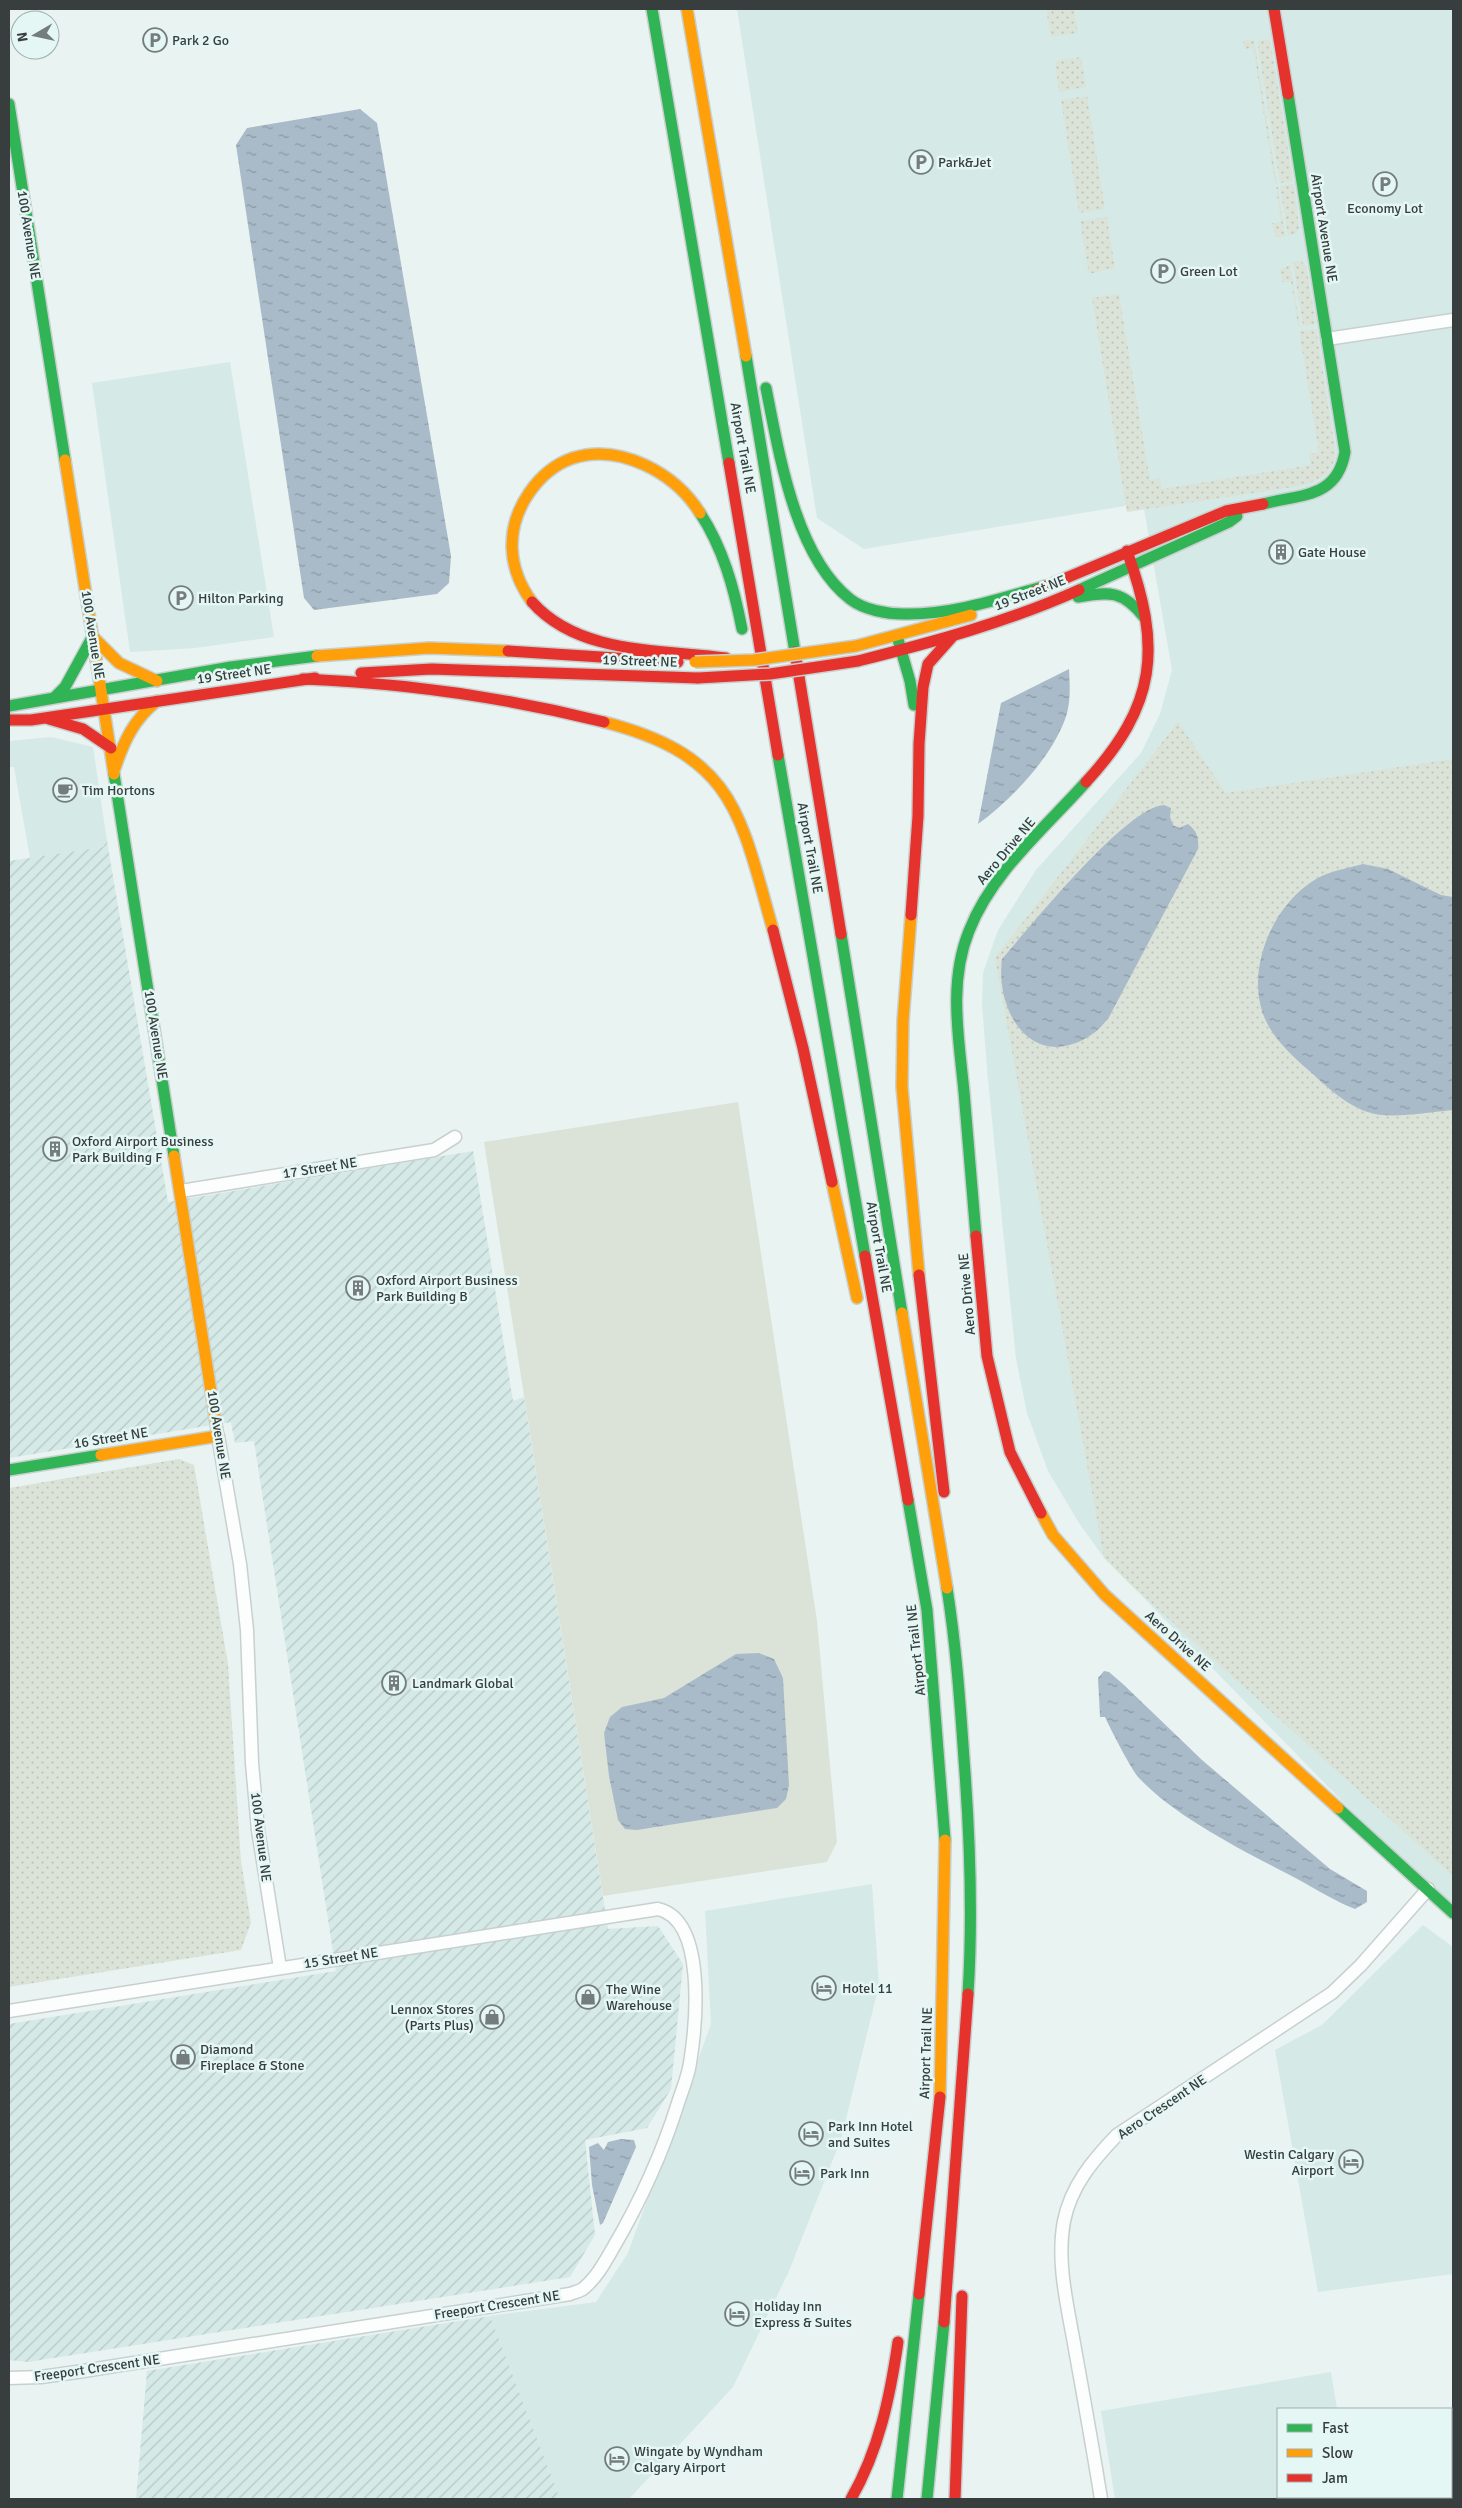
<svg xmlns="http://www.w3.org/2000/svg" width="1462" height="2508" viewBox="0 0 1462 2508" font-family="Signika,sans-serif">
	<defs>
		<pattern id="industrial-furrows" width="10" height="10" patternUnits="userSpaceOnUse" patternTransform="scale(1.25)"><rect width="10" height="10" fill="#d5e9e6"/><path d="M-1 1l2-2M0 10L10 0M9 11l2-2" fill="none" stroke="#b7c9c6"/></pattern>
		<pattern id="grass-dots" width="8" height="8" patternUnits="userSpaceOnUse" patternTransform="scale(1.25)"><rect width="8" height="8" fill="#dbe3d8"/><path d="M2 2h.1M6 6h.1" fill="none" stroke="#bdc4ba" stroke-width="1.8" stroke-linecap="round"/></pattern>
		<pattern id="water-ripples" width="26" height="14" patternUnits="userSpaceOnUse" patternTransform="scale(1.25)"><rect width="26" height="14" fill="#a9bac9"/><path d="M2 4q2-2 4 0t4 0M15 11q2-2 4 0t4 0" fill="none" stroke="#8a99a4"/></pattern>
	</defs>
	<rect width="100%" height="100%" fill="#e9f3f1"/>
	<g fill="#d5e9e6">
		<path d="M737,9H1453V1919L1428,1889L1102,1555L1079,1523L1048,1471L1027,1413L1016,1359L988,1080L982,1004L983,973L998,930L1036,870L1141,753L1160,714L1172,670L1143,503L864,549L817,518Z"/>
		<path d="M230,362L274,637L195,648L130,652L92,383Z"/>
		<path d="M51,737L93,747L107,841L103,847L30,858L14,767H9V741Z"/>
		<path d="M872,1884L879,1985L841,2139L789,2271L733,2387L629,2499H560L490,2316L596,2302L628,2253L711,2024L705,1911Z"/>
		<path d="M1423,1925L1453,1947V2274L1318,2292L1275,2050L1322,2025Z"/>
		<path d="M1331,2372L1337,2409H1278V2497H1351V2499H1115L1101,2411Z"/>
	</g>
	<g fill="url(#industrial-furrows)">
		<path d="M107,841L168,1202L473,1151L513,1401L524,1397L608,1929L658,1926L683,1964L671,2089L647,2128L585,2140L595,2235L570,2277L28,2362L9,2360V2024L336,1971L254,1441L235,1443L231,1422L9,1458V861L103,847Z"/>
		<path d="M490,2316L560,2499H136L147,2371Z"/>
	</g>
	<g fill="url(#grass-dots)">
		<path d="M1046,9H1074L1078,33L1051,37Z"/>
		<path d="M1254,39L1277,183L1275,184L1253,48L1244,49L1243,41Z"/>
		<path d="M1270,39L1293,181L1280,183L1257,41Z"/>
		<path d="M1081,57L1086,87L1059,92L1055,61Z"/>
		<path d="M1087,96L1105,209L1079,213L1061,100Z"/>
		<path d="M1294,184L1299,229L1295,234L1288,236L1280,186Z"/>
		<path d="M1276,187H1278L1285,236L1275,237L1272,223L1281,222Z"/>
		<path d="M1107,217L1115,268L1089,274L1080,221Z"/>
		<path d="M1295,261H1301L1306,266L1316,324L1303,326L1293,263Z"/>
		<path d="M1290,265L1300,326H1298L1291,282H1282L1280,270Z"/>
		<path d="M1119,294L1150,480L1160,478L1162,489L1311,465L1309,454L1319,452L1299,331L1316,329L1335,448C1336,472 1321,481 1300,486L1127,512L1092,298Z"/>
		<path d="M1178,722L1226,793L1453,759V1876L1130,1584L1104,1558L995,958Z"/>
		<path d="M179,1459L194,1465L228,1664L241,1861L251,1923L241,1950L9,1987V1488Z"/>
	</g>
	<path fill="#dbe3d8" d="M738,1102L817,1621L837,1842L827,1862L603,1896L484,1142Z"/>
	<g fill="url(#water-ripples)">
		<path d="M360,109L377,123L451,556L449,583L437,594L314,610L304,598L236,145L247,128Z"/>
		<path d="M1069,669C1070,687 1071,706 1064,722C1049,760 1011,800 978,824L1001,703Z"/>
		<path d="M1164,805L1171,808L1170,817L1173,825L1179,828L1188,824C1197,831 1199,838 1198,849L1108,1019C1103,1024 1098,1031 1091,1035C1033,1073 995,1013 1002,959C1030,927 1126,807 1164,805Z"/>
		<path d="M1363,864L1388,869L1441,895L1453,897V1110C1430,1112 1405,1117 1381,1115C1355,1112 1332,1092 1314,1075C1297,1060 1279,1045 1268,1025C1242,977 1270,906 1316,879C1330,871 1348,868 1363,864Z"/>
		<path d="M759,1653L774,1659L783,1678L789,1785L786,1799L777,1808L637,1830L625,1829L618,1820L609,1776L604,1733L610,1717L622,1707L664,1698L736,1654Z"/>
		<path d="M1104,1671L1109,1672L1124,1685L1202,1760L1330,1869L1367,1891V1902L1355,1909C1335,1901 1319,1891 1301,1881C1250,1854 1177,1819 1138,1777C1130,1767 1111,1730 1105,1717H1100L1098,1678Z"/>
		<path d="M621,2139L634,2140L636,2147L603,2223L600,2225L592,2185L589,2147L598,2143L604,2150L608,2142Z"/>
	</g>
	<g fill="none" stroke-linecap="round" stroke-linejoin="round">
		<g stroke="#c8d0cf" stroke-width="15">
			<g id="street">
				<path d="M1327,339L1453,320"/>
				<path d="M181,1191L434,1150L455,1137"/>
				<path d="M218,1436L240,1564L247,1630L252,1763L258,1830L280,1968"/>
				<path d="M9,2011L658,1909C707,1920 696,2026 690,2063C688,2077 682,2090 678,2103C662,2154 640,2202 613,2248C605,2262 597,2277 584,2288C581,2291 575,2292 570,2294L77,2372L41,2377L9,2378"/>
				<path d="M1101,2499C1093,2449 1084,2399 1075,2349C1068,2308 1056,2263 1064,2221C1071,2186 1093,2160 1117,2135L1332,1993L1361,1965L1428,1889"/>
			</g>
		</g>
		<g stroke="#c8d0cf" stroke-width="14">
			<g id="fast">
				<path d="M652,9L729,463"/>
				<path d="M9,104L65,460"/>
				<path d="M746,356L795,652"/>
				<path d="M766,388C779,453 795,556 850,599C864,610 887,614 904,614C952,615 999,599 1045,586"/>
				<path d="M1263,504C1300,494 1337,499 1345,452L1288,94"/>
				<path d="M700,513C723,548 734,588 742,629"/>
				<path d="M1079,590L1229,522L1237,516"/>
				<path d="M1078,597C1110,591 1123,591 1144,617"/>
				<path d="M897,636L910,681L914,705"/>
				<path d="M55,697L65,687L93,636"/>
				<path d="M9,706L231,667L317,656"/>
				<path d="M778,755L865,1256"/>
				<path d="M114,774L174,1156"/>
				<path d="M841,934L902,1313"/>
				<path d="M976,1236C972,1188 968,1140 964,1092C959,1039 948,983 969,931C992,872 1045,828 1086,782"/>
				<path d="M9,1470L101,1455"/>
				<path d="M908,1500L927,1610L945,1840"/>
				<path d="M947,1588C956,1645 960,1701 964,1759C970,1837 973,1916 968,1994"/>
				<path d="M1338,1808L1453,1913"/>
				<path d="M897,2499L919,2294"/>
				<path d="M927,2499L944,2322"/>
			</g>
		</g>
		<g stroke="#c8d0cf" stroke-width="14">
			<g id="slow">
				<path d="M687,9L746,356"/>
				<path d="M65,460L114,774"/>
				<path d="M532,602C507,568 505,528 529,493C540,477 555,464 573,458C620,443 675,473 700,513"/>
				<path d="M93,637L119,663L157,681"/>
				<path d="M856,646L971,615"/>
				<path d="M317,656L429,648L508,651"/>
				<path d="M604,722C735,756 740,813 773,930"/>
				<path d="M115,768C124,741 134,719 157,701"/>
				<path d="M911,915L903,1021L902,1087L919,1275"/>
				<path d="M832,1182L857,1298"/>
				<path d="M902,1313L947,1588"/>
				<path d="M101,1455L218,1436L174,1156"/>
				<path d="M1041,1513L1053,1535L1105,1595L1338,1808"/>
				<path d="M940,2097L945,1840"/>
			</g>
		</g>
		<g stroke="#c8d0cf" stroke-width="14">
			<g id="jam">
				<path d="M1274,9L1288,94"/>
				<path d="M729,463L778,755"/>
				<path d="M1035,591L1226,511L1263,504"/>
				<path d="M532,602C579,655 661,649 726,658"/>
				<path d="M508,651L678,662"/>
				<path d="M795,652L841,934"/>
				<path d="M858,661C933,642 1008,622 1079,590"/>
				<path d="M361,673L432,669L698,678"/>
				<path d="M303,679C405,683 504,697 604,722"/>
				<path d="M49,719L83,729L111,748"/>
				<path d="M9,720H31L315,678"/>
				<path d="M1086,782C1157,705 1162,648 1127,551"/>
				<path d="M911,915L918,816L919,744L923,687L928,664L952,637"/>
				<path d="M773,930L803,1048L832,1182"/>
				<path d="M976,1236L987,1356L1010,1452L1041,1513"/>
				<path d="M865,1256L908,1500"/>
				<path d="M919,1275L944,1492"/>
				<path d="M919,2294L940,2097"/>
				<path d="M944,2322L968,1994"/>
				<path d="M851,2499C879,2450 890,2397 898,2342"/>
				<path d="M955,2499L962,2296"/>
			</g>
		</g>
		<use href="#street" stroke="#fcfdfd" stroke-width="12"/>
		<use href="#fast" stroke="#30b455" stroke-width="11"/>
		<use href="#slow" stroke="#ff9f0a" stroke-width="11"/>
		<use href="#jam" stroke="#e5322d" stroke-width="11"/>
		<g stroke="#c8d0cf" stroke-width="14" stroke-linecap="butt">
			<path id="slow-bridge" d="M695,662L754,660L856,646"/>
		</g>
		<g stroke="#c8d0cf" stroke-width="14" stroke-linecap="butt">
			<path id="jam-bridge" d="M698,678L770,674L858,661"/>
		</g>
		<use href="#slow-bridge" stroke="#ff9f0a" stroke-width="11"/>
		<use href="#jam-bridge" stroke="#e5322d" stroke-width="11"/>
	</g>
	<defs>
		<g id="parking-ring" transform="scale(1.25)"><circle r="9.5" fill="#e5f7f4" stroke="#757d7c" stroke-width="1.5"/><path d="M-3.5-5.5H1a3.5 3.5 0 0 1 0 7H-1V5.5H-3.5ZM-1-3.4V-.6H.8a1.4 1.4 0 0 0 0-2.8Z" fill="#757d7c"/></g>
		<g id="building-ring" transform="scale(1.25)"><circle r="9.5" fill="#e5f7f4" stroke="#757d7c" stroke-width="1.5"/><path d="M-4-6H4V6H1V3H-1V6H-4ZM-2.5-4.3h1.7v1.8h-1.7ZM.8-4.3h1.7v1.8H.8ZM-2.5-1h1.7V.8h-1.7ZM.8-1h1.7V.8H.8Z" fill="#757d7c"/></g>
		<g id="cafe-ring" transform="scale(1.25)"><circle r="9.5" fill="#e5f7f4" stroke="#757d7c" stroke-width="1.5"/><path d="M-5.5-4.5H6V0H3Q3 3.5 0 3.5H-2.5Q-5.5 3.5-5.5 0ZM3-3.2v2h1.7v-2ZM-6 4.5H4V6H-6Z" fill="#757d7c"/></g>
		<g id="hotel-ring" transform="scale(1.25)"><circle r="9.5" fill="#e5f7f4" stroke="#757d7c" stroke-width="1.5"/><path d="M-6-4.5h1.5V1H6V5H4.5V3h-9V5H-6ZM-4 0a1.8 1.8 0 1 1 3.6 0ZM.5 0V-2.5h3Q6-2.5 6 0Z" fill="#757d7c"/></g>
		<g id="shop-ring" transform="scale(1.25)"><circle r="9.5" fill="#e5f7f4" stroke="#757d7c" stroke-width="1.5"/><path d="M-5-2.5h2.3a2.7 3.5 0 0 1 5.4 0H5L5.5 6h-11ZM-1.5-2.5h3a1.5 2.3 0 0 0-3 0Z" fill="#757d7c"/></g>
	</defs>
	<g fill-rule="evenodd">
		<use href="#parking-ring" x="155" y="40"/>
		<use href="#parking-ring" x="921" y="162"/>
		<use href="#parking-ring" x="1385" y="184"/>
		<use href="#parking-ring" x="1163" y="271"/>
		<use href="#building-ring" x="1281" y="552"/>
		<use href="#parking-ring" x="181" y="598"/>
		<use href="#cafe-ring" x="65" y="790"/>
		<use href="#building-ring" x="55" y="1149"/>
		<use href="#building-ring" x="358" y="1288"/>
		<use href="#building-ring" x="394" y="1683"/>
		<use href="#hotel-ring" x="824" y="1988"/>
		<use href="#shop-ring" x="588" y="1997"/>
		<use href="#shop-ring" x="492" y="2017"/>
		<use href="#shop-ring" x="183" y="2057"/>
		<use href="#hotel-ring" x="811" y="2134"/>
		<use href="#hotel-ring" x="1351" y="2162"/>
		<use href="#hotel-ring" x="802" y="2173"/>
		<use href="#hotel-ring" x="737" y="2314"/>
		<use href="#hotel-ring" x="617" y="2459"/>
	</g>
	<g text-anchor="middle" dominant-baseline="central" stroke-width="5" stroke-linejoin="round" paint-order="stroke">
		<g font-size="14" fill="#373e3d" stroke="#e5f7f4" text-anchor="start">
			<text x="172" y="40">Park 2 Go</text>
			<text x="938" y="162">Park&amp;Jet</text>
			<text x="1385" y="208" text-anchor="middle">Economy Lot</text>
			<text x="1180" y="271">Green Lot</text>
			<text x="1298" y="552">Gate House</text>
			<text x="198" y="598">Hilton Parking</text>
			<text x="82" y="790">Tim Hortons</text>
			<text x="72" y="1141">Oxford Airport Business<tspan x="72" dy="16">Park Building F</tspan></text>
			<text x="376" y="1280">Oxford Airport Business<tspan x="376" dy="16">Park Building B</tspan></text>
			<text x="412" y="1683">Landmark Global</text>
			<text x="842" y="1988">Hotel 11</text>
			<text x="606" y="1989">The Wine<tspan x="606" dy="16">Warehouse</tspan></text>
			<text x="474" y="2009" text-anchor="end">Lennox Stores<tspan x="474" dy="16">(Parts Plus)</tspan></text>
			<text x="200" y="2049">Diamond<tspan x="200" dy="16">Fireplace &amp; Stone</tspan></text>
			<text x="828" y="2126">Park Inn Hotel<tspan x="828" dy="16">and Suites</tspan></text>
			<text x="1334" y="2154" text-anchor="end">Westin Calgary<tspan x="1334" dy="16">Airport</tspan></text>
			<text x="820" y="2173">Park Inn</text>
			<text x="754" y="2306">Holiday Inn<tspan x="754" dy="16">Express &amp; Suites</tspan></text>
			<text x="634" y="2451">Wingate by Wyndham<tspan x="634" dy="16">Calgary Airport</tspan></text>
		</g>
		<g font-size="14" fill="#373e3d" stroke="#e5f7f4">
			<text transform="translate(1324 228) rotate(81)">Airport Avenue NE</text>
			<text transform="translate(29 235) rotate(81)">100 Avenue NE</text>
			<text transform="translate(743 448) rotate(80)">Airport Trail NE</text>
			<text transform="translate(1030 593) rotate(-21)">19 Street NE</text>
			<text transform="translate(93 635) rotate(81)">100 Avenue NE</text>
			<text transform="translate(640 661) rotate(2)">19 Street NE</text>
			<text transform="translate(234 674) rotate(-8)">19 Street NE</text>
			<text transform="translate(810 848) rotate(80)">Airport Trail NE</text>
			<text transform="translate(1006 851) rotate(-50)">Aero Drive NE</text>
			<text transform="translate(156 1035) rotate(81)">100 Avenue NE</text>
			<text transform="translate(320 1168) rotate(-9)">17 Street NE</text>
			<text transform="translate(879 1247) rotate(80)">Airport Trail NE</text>
			<text transform="translate(967 1294) rotate(-95)">Aero Drive NE</text>
			<text transform="translate(219 1435) rotate(81)">100 Avenue NE</text>
			<text transform="translate(111 1438) rotate(-9)">16 Street NE</text>
			<text transform="translate(1178 1641) rotate(42)">Aero Drive NE</text>
			<text transform="translate(916 1650) rotate(-96)">Airport Trail NE</text>
			<text transform="translate(261 1837) rotate(83)">100 Avenue NE</text>
			<text transform="translate(341 1958) rotate(-9)">15 Street NE</text>
			<text transform="translate(926 2053) rotate(-88)">Airport Trail NE</text>
			<text transform="translate(1162 2107) rotate(-34)">Aero Crescent NE</text>
			<text transform="translate(497 2305) rotate(-9)">Freeport Crescent NE</text>
			<text transform="translate(97 2368) rotate(-8)">Freeport Crescent NE</text>
		</g>
	</g>
	<rect width="1462" height="2508" fill="none" stroke="#373e3d" stroke-width="20"/>
	<rect x="1277" y="2408" width="175" height="90" fill="#e5f7f4" stroke="#9fadab"/>
	<rect x="1287" y="2424" width="25" height="8" fill="#30b455" stroke="#9fadab"/>
	<text x="1322" y="2433" font-size="15" fill="#373e3d">Fast</text>
	<rect x="1287" y="2449" width="25" height="8" fill="#ff9f0a" stroke="#9fadab"/>
	<text x="1322" y="2458" font-size="15" fill="#373e3d">Slow</text>
	<rect x="1287" y="2474" width="25" height="8" fill="#e5322d" stroke="#9fadab"/>
	<text x="1322" y="2483" font-size="15" fill="#373e3d">Jam</text>
	<g transform="translate(35 35) rotate(261)"><circle r="24" fill="#e5f7f4" stroke="#9fadab"/>
	<path d="M0-4L9 19L0 12L-9 19Z" fill="#757d7c"/>
	<text y="-8" font-size="14" font-weight="bold" text-anchor="middle" fill="#373e3d">N</text>
	</g>
</svg>
